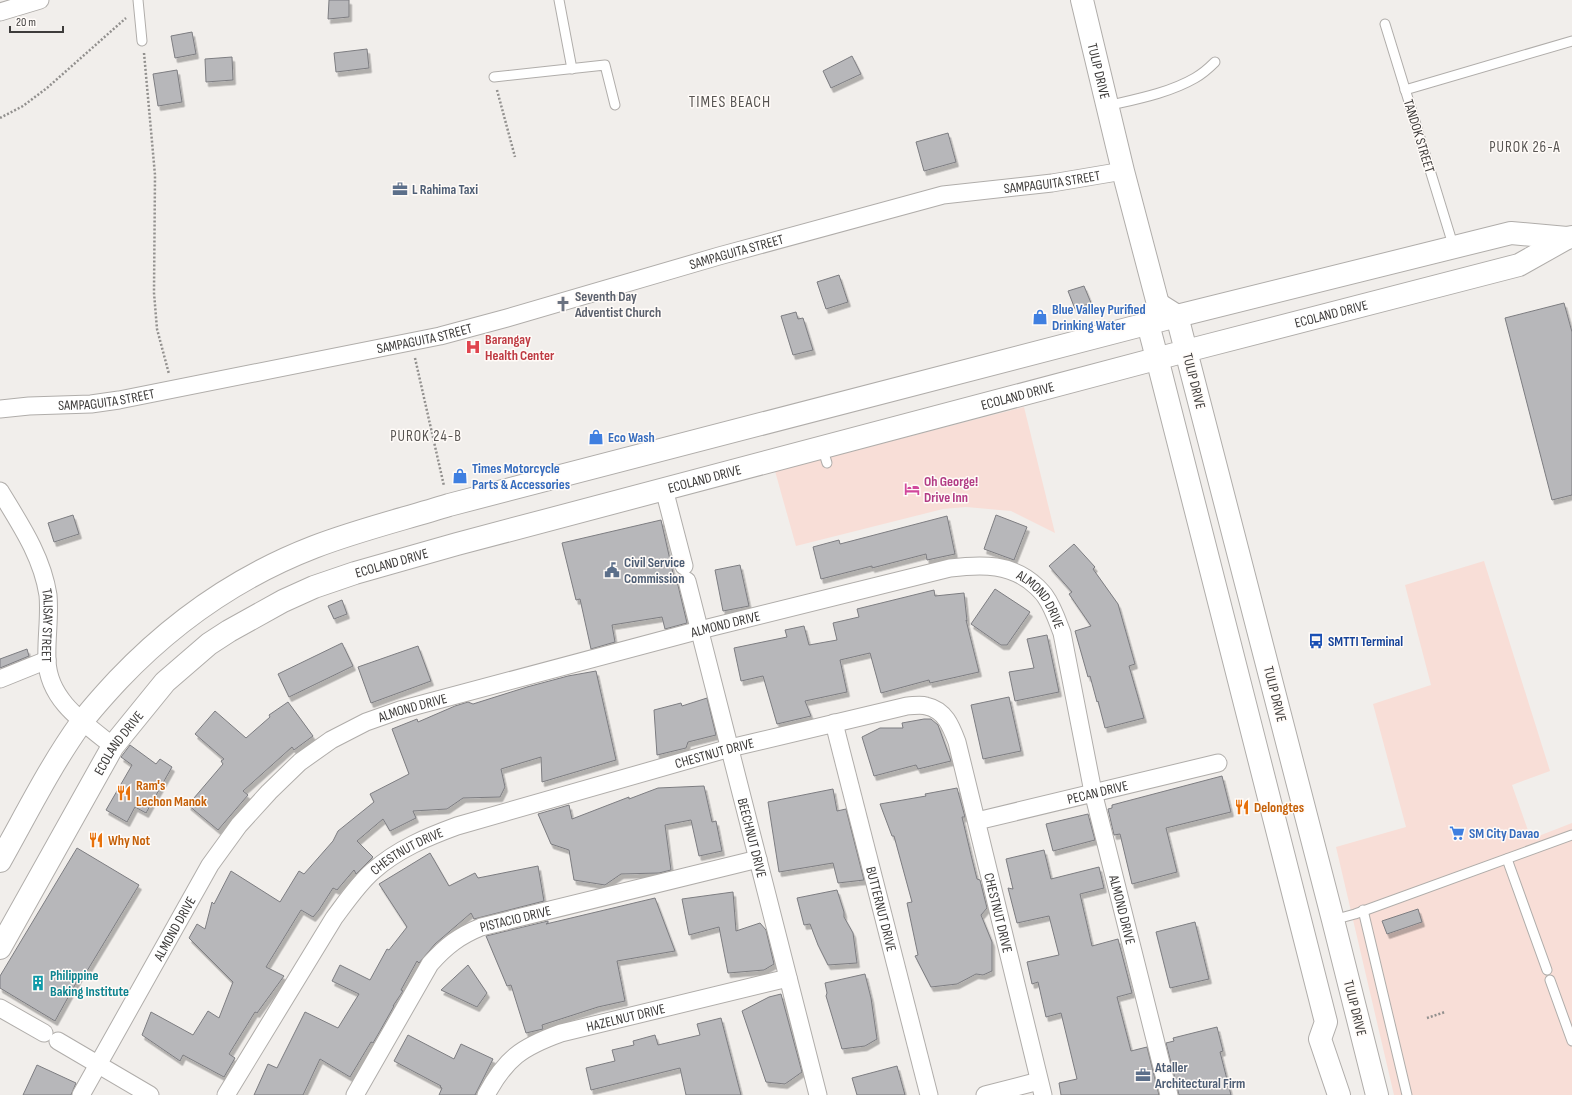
<svg xmlns="http://www.w3.org/2000/svg" width="1572" height="1095" viewBox="0 0 1572 1095" font-family="'Sofia Sans Condensed',sans-serif">
	<defs>
		<filter id="shadow"><feDropShadow dx="2.5" dy="4.5" stdDeviation="0" flood-color="#0004"/></filter>
	</defs>
	<rect width="100%" height="100%" fill="#f1eeeb"/>
	<g fill="#f8ded7">
		<path d="M1024,407L1055,533L1011,511L966,507L943,509L796,546L775,471Z"/>
		<path d="M1484,561L1550,771L1512,785L1531,839L1572,823V1095H1394L1336,847L1406,827L1373,704L1431,685L1405,585Z"/>
	</g>
	<g fill="#b7b7ba" stroke="#7d7d81" filter="url(#shadow)">
		<path d="M329,0H349V17L328,19Z"/>
		<path d="M192,32L196,54L175,58L171,36Z"/>
		<path d="M367,49L369,68L336,72L334,53Z"/>
		<path d="M852,56L861,74L831,88L823,71Z"/>
		<path d="M232,57L233,80L206,82L205,59Z"/>
		<path d="M177,70L182,102L158,106L153,74Z"/>
		<path d="M948,133L956,162L924,171L916,142Z"/>
		<path d="M839,275L848,302L826,309L817,282Z"/>
		<path d="M1084,286L1091,303L1075,309L1068,291Z"/>
		<path d="M1564,303L1572,332V495L1552,500L1505,318Z"/>
		<path d="M796,312L798,319L803,318L813,350L793,355L781,316Z"/>
		<path d="M73,515L79,534L54,542L48,523Z"/>
		<path d="M996,515L1027,527L1014,560L984,549Z"/>
		<path d="M947,516L955,554L927,560L926,554L872,568V566L821,579L813,547L839,540L840,544Z"/>
		<path d="M661,520L675,582L677,581L687,623L665,629L662,617L612,625L615,642L591,649L580,599L576,600L562,543Z"/>
		<path d="M1074,544L1095,567L1093,569L1118,604L1135,664L1129,666L1144,718L1105,728L1098,701L1097,702L1090,676L1088,677L1075,631L1091,626L1069,594L1072,592L1049,566Z"/>
		<path d="M740,565L749,606L723,611L715,570Z"/>
		<path d="M995,589L1030,612L1007,645H1001L971,624Z"/>
		<path d="M934,590L935,596L964,593L967,621L966,620L979,672L930,683L929,680L881,693L870,653L840,660L847,692L805,701L811,716L777,724L763,676L741,681L734,648L787,637L785,630L804,626L809,645L837,640L833,623L859,617L857,609Z"/>
		<path d="M342,600L347,614L334,619L328,606Z"/>
		<path d="M1047,635L1059,692L1015,701L1009,672L1034,668L1027,639Z"/>
		<path d="M342,643L353,666L289,697L278,674Z"/>
		<path d="M418,646L431,681L371,703L358,667Z"/>
		<path d="M27,649L29,656L0,668V659Z"/>
		<path d="M596,671L616,760L542,782L541,757L501,769L505,787L500,797L463,798L447,809L413,811L416,818L390,831L383,819L357,841L373,857L356,874L354,870L337,890L333,888L319,910L313,917L301,910L266,967L284,976L257,1013L255,1012L229,1054L235,1058L224,1077L183,1055L180,1061L142,1035L151,1012L193,1035L208,1011L219,1018L233,982L189,938L197,924L205,929L212,902L214,904L231,871L280,902L299,871L304,874L333,841L338,831L374,802L370,794L409,774L392,729L417,719L418,722L455,706L468,702L473,704L527,687L568,676Z"/>
		<path d="M1009,697L1021,751L983,759L971,705Z"/>
		<path d="M707,698L716,735L688,742L686,748L657,755L654,710L681,703L682,706Z"/>
		<path d="M288,702L313,736L294,750L292,747L243,791L248,795L218,830L188,805L223,764L221,761L224,759L195,734L215,711L246,738L270,717L269,715Z"/>
		<path d="M924,719H931L938,725L951,761L918,769L916,765L874,776L862,737L880,728H903L902,723Z"/>
		<path d="M130,745L156,764L160,759L172,767L146,813L135,807L127,822L106,810L132,765L121,757Z"/>
		<path d="M1222,776L1231,812L1166,828L1177,872L1132,884L1120,834L1114,835L1108,809L1112,808V805Z"/>
		<path d="M704,786L712,822L716,821L722,851L699,856L691,820L665,825L671,870L659,873L621,874L605,885L574,880L569,850L551,844L538,814L569,805L572,819L629,797V799L658,788Z"/>
		<path d="M957,788L965,817H962L971,855L977,879L980,880L987,908L981,915L992,942V971L983,975L976,974L957,984L931,987L915,956L918,955L907,903L912,902L894,836H892L880,804L926,796L925,794Z"/>
		<path d="M833,789L837,811L846,809L864,880L838,883L833,863L779,872L768,802Z"/>
		<path d="M1088,814L1095,840L1053,851L1046,824Z"/>
		<path d="M77,848L139,885L84,976L81,974L55,1021L0,988V976Z"/>
		<path d="M1044,850L1051,879L1099,867L1104,888L1080,894L1092,946L1118,939L1132,993L1117,997L1131,1051L1147,1047L1159,1095H1061L1059,1083L1077,1079L1061,1013L1046,1017L1038,982L1032,984L1027,962L1059,955L1049,916L1017,923L1008,888L1013,889L1006,859Z"/>
		<path d="M430,853L449,886L475,873L478,878L538,866L544,901L474,919L471,913L435,944L419,963L417,961L401,990L403,991L393,1006H394L380,1031L373,1043L371,1042L350,1077L320,1059L303,1095H254L268,1064L277,1068L305,1012L338,1028L359,994L332,981L340,965L370,980L387,949L389,950L407,927L379,884Z"/>
		<path d="M837,890L844,912V917L853,933L857,963L828,965L818,945L810,924L804,925L797,898Z"/>
		<path d="M733,892L736,931L760,923L766,930L774,964L764,970L728,973L719,927L689,935L682,899Z"/>
		<path d="M655,898L675,951L617,961L625,1001L598,1007L542,1025L543,1029L526,1033L511,985L507,986L486,936L548,921V923L546,924Z"/>
		<path d="M1418,909L1422,922L1387,934L1382,921Z"/>
		<path d="M1195,922L1209,979L1170,988L1156,932Z"/>
		<path d="M468,965L487,993L477,1007L441,990Z"/>
		<path d="M865,974L871,998L877,1039L865,1046L842,1049L826,996L827,993L825,983Z"/>
		<path d="M781,994L802,1072L785,1084L766,1082L742,1011L769,997Z"/>
		<path d="M721,1018L741,1095H686L680,1068L591,1090L586,1068L615,1061L612,1050L634,1045L633,1041L655,1035L658,1045L700,1035L697,1024Z"/>
		<path d="M1217,1027L1223,1051L1220,1052L1231,1095H1179L1166,1043L1174,1041L1173,1038Z"/>
		<path d="M408,1035L454,1059L461,1044L493,1059L475,1095H439L442,1088L440,1087L441,1086L394,1061Z"/>
		<path d="M37,1065L76,1083L71,1095H23Z"/>
		<path d="M897,1066L905,1095H857L852,1078Z"/>
	</g>
	<g fill="none" stroke-linecap="round" stroke-linejoin="round">
		<g stroke="#b0adaa" stroke-width="11">
			<g id="service">
				<path d="M138,0L142,41"/>
				<path d="M559,0L572,69"/>
				<path d="M1385,24L1454,248"/>
				<path d="M494,77L605,65L615,105"/>
				<path d="M1405,90L1572,41"/>
				<path d="M1107,106C1137,99 1169,93 1195,78C1202,74 1209,68 1215,62"/>
				<path d="M822,447L827,463"/>
				<path d="M1507,859L1547,970"/>
				<path d="M1363,910L1407,1095"/>
				<path d="M1333,920L1355,914L1572,835"/>
				<path d="M1550,980L1572,1041"/>
			</g>
		</g>
		<g stroke="#b0adaa" stroke-width="19">
			<g id="minor">
				<path d="M0,12L40,0"/>
				<path id="s1" d="M0,409L29,406L91,404L119,400L440,336L507,318L719,256L943,195L1052,183L1123,171"/>
				<path d="M664,489L684,566"/>
				<path id="s2" d="M0,491C20,524 42,556 48,595C50,617 46,638 47,660C48,700 84,723 113,746"/>
				<path id="s3" d="M687,581L818,1095"/>
				<path d="M0,679L47,660"/>
				<path id="s4" d="M834,723L929,1095"/>
				<path id="s5" d="M977,821L1218,763"/>
				<path d="M0,1008L44,1033"/>
				<path d="M58,1041L150,1095"/>
				<path id="s6" d="M81,1095L210,865L239,825L269,792L300,762L331,740L366,722L400,710L700,630L950,568C982,564 1012,563 1037,587C1040,590 1043,593 1045,596C1053,607 1057,620 1062,633L1093,792L1169,1095"/>
				<path id="s7" d="M226,1095L334,918C346,902 358,884 373,871C398,849 427,837 457,826L730,748L907,706C913,706 920,704 926,706C945,710 951,726 957,742L1043,1095"/>
				<path id="s8" d="M355,1095L430,964C446,946 459,936 481,927L758,859"/>
				<path id="s9" d="M486,1095C506,1058 522,1047 561,1033L788,978"/>
				<path d="M985,1095L1039,1081"/>
			</g>
		</g>
		<g stroke="#b0adaa" stroke-width="24">
			<g id="secondary">
				<path d="M1177,316L1511,233L1567,238"/>
				<path d="M1157,358L1326,1022L1320,1039L1339,1095"/>
				<path id="s10" d="M1377,1095L1333,920L1186,351L1519,265L1567,238L1572,237"/>
			</g>
		</g>
		<g stroke="#b0adaa" stroke-width="24">
			<g id="primary">
				<path id="s11" d="M1082,0L1123,171L1158,304L1148,324L1157,358"/>
				<path d="M0,861C26,815 50,766 81,723C92,708 105,694 118,680C173,622 239,576 314,547C358,530 404,519 449,505L1177,316"/>
				<path id="s12" d="M0,948L113,746L165,682L209,644L229,631L283,601L314,587L355,573L457,544L1186,351L1177,316L1158,304"/>
			</g>
		</g>
		<g stroke="#92908e" stroke-width="2.5" stroke-dasharray="2 2" stroke-linecap="butt">
			<path d="M144,53L155,175L154,293L157,329L169,374"/>
			<path d="M497,90L515,157"/>
			<path d="M0,118L23,106L47,88L126,18"/>
			<path d="M415,358L444,486"/>
			<path d="M1427,1018L1445,1012"/>
		</g>
		<use href="#service" stroke="#fff" stroke-width="9"/>
		<use href="#minor" stroke="#fff" stroke-width="17"/>
		<use href="#secondary" stroke="#fff" stroke-width="22"/>
		<use href="#primary" stroke="#fff" stroke-width="22"/>
	</g>
	<defs>
		<g id="office-bare" transform="scale(1.2)"><path d="M-6-3h4V-5.5h4V-3h4V5H-6ZM-1-4.5V-3h2v-1.5ZM-6 0V1H6V0Z" fill="#5c6f8a" stroke="#fffbf8" stroke-width="2.5" paint-order="stroke"/></g>
		<g id="church-bare" transform="scale(1.2)"><path d="M-1.2-6h2.4v3.5h3.3v2.4h-3.3V6h-2.4V-.1h-3.3v-2.4h3.3Z" fill="#6b7280" stroke="#fffbf8" stroke-width="2.5" paint-order="stroke"/></g>
		<g id="shop-bare" transform="scale(1.2)"><path d="M-5-2.5h2.3a2.7 3.5 0 0 1 5.4 0H5L5.5 6h-11ZM-1.5-2.5h3a1.5 2.3 0 0 0-3 0Z" fill="#3f7fe0" stroke="#fffbf8" stroke-width="2.5" paint-order="stroke"/></g>
		<g id="hospital-bare" transform="scale(1.2)"><path d="M-5-5h3v3.5h4V-5h3V5h-3V1.5h-4V5h-3Z" fill="#e0444e" stroke="#fffbf8" stroke-width="2.5" paint-order="stroke"/></g>
		<g id="hotel-bare" transform="scale(1.2)"><path d="M-6-4.5h1.5V1H6V5H4.5V3h-9V5H-6ZM-4 0a1.8 1.8 0 1 1 3.6 0ZM.5 0V-2.5h3Q6-2.5 6 0Z" fill="#d1479c" stroke="#fffbf8" stroke-width="2.5" paint-order="stroke"/></g>
		<g id="civic-bare" transform="scale(1.2)"><path d="M-.6-6.5H3V-4.5H.6V-3L4-1V1h2V6H-6V1h2V-1L-.6-3ZM-1.2 2.5V6h2.4V2.5Z" fill="#5c6f8a" stroke="#fffbf8" stroke-width="2.5" paint-order="stroke"/></g>
		<g id="bus-bare" transform="scale(1.2)"><path d="M-5-6H5V4H4V6H2V4H-2V6H-4V4H-5ZM-3.5-4V0h7V-4ZM-3.5 1.2v1.5H-2V1.2ZM2 1.2v1.5H3.5V1.2Z" fill="#1a4fb4" stroke="#fffbf8" stroke-width="2.5" paint-order="stroke"/></g>
		<g id="restaurant-bare" transform="scale(1.2)"><path d="M-5-6h1v4h1v-4h1v4h1v-4h1v5L-1.5 .5V6h-2V.5L-5-1ZM5-6V6H3V1.5H1.5Q1.5-4 5-6Z" fill="#e8710a" stroke="#fffbf8" stroke-width="2.5" paint-order="stroke"/></g>
		<g id="supermarket-bare" transform="scale(1.2)"><path d="M-6-5.5h2.5l.6 2H6L4.5 2H-2.5L-4.4-4H-6ZM-1.5 3.2a1.3 1.3 0 1 0 .1 0ZM3 3.2a1.3 1.3 0 1 0 .1 0Z" fill="#3f7fe0" stroke="#fffbf8" stroke-width="2.5" paint-order="stroke"/></g>
		<g id="building-bare" transform="scale(1.2)"><path d="M-4-6H4V6H1V3H-1V6H-4ZM-2.5-4.3h1.7v1.8h-1.7ZM.8-4.3h1.7v1.8H.8ZM-2.5-1h1.7V.8h-1.7ZM.8-1h1.7V.8H.8Z" fill="#0f9aa8" stroke="#fffbf8" stroke-width="2.5" paint-order="stroke"/></g>
	</defs>
	<g fill-rule="evenodd">
		<use href="#office-bare" x="400" y="189"/>
		<use href="#church-bare" x="563" y="304"/>
		<use href="#shop-bare" x="1040" y="317"/>
		<use href="#hospital-bare" x="473" y="347"/>
		<use href="#shop-bare" x="596" y="437"/>
		<use href="#shop-bare" x="460" y="476"/>
		<use href="#hotel-bare" x="912" y="489"/>
		<use href="#civic-bare" x="612" y="570"/>
		<use href="#bus-bare" x="1316" y="641"/>
		<use href="#restaurant-bare" x="124" y="793"/>
		<use href="#restaurant-bare" x="1242" y="807"/>
		<use href="#supermarket-bare" x="1457" y="833"/>
		<use href="#restaurant-bare" x="96" y="840"/>
		<use href="#building-bare" x="38" y="983"/>
		<use href="#office-bare" x="1143" y="1075"/>
	</g>
	<g text-anchor="middle" dominant-baseline="central" stroke-width="3" stroke-linejoin="round" paint-order="stroke">
		<g font-size="14" fill="#3e3c3b" stroke="#fffbf8">
			<text stroke="none"><textPath href="#s11" startOffset="73">TULIP DRIVE</textPath></text>
			<text transform="translate(1419 136) rotate(73)">TANDOK STREET</text>
			<text stroke="none"><textPath href="#s1" startOffset="1079">SAMPAGUITA STREET</textPath></text>
			<text stroke="none"><textPath href="#s1" startOffset="755">SAMPAGUITA STREET</textPath></text>
			<text stroke="none"><textPath href="#s10" startOffset="918">ECOLAND DRIVE</textPath></text>
			<text stroke="none"><textPath href="#s1" startOffset="431">SAMPAGUITA STREET</textPath></text>
			<text transform="translate(1194 381) rotate(76)">TULIP DRIVE</text>
			<text stroke="none"><textPath href="#s12" startOffset="1221">ECOLAND DRIVE</textPath></text>
			<text stroke="none"><textPath href="#s1" startOffset="107">SAMPAGUITA STREET</textPath></text>
			<text stroke="none"><textPath href="#s12" startOffset="897">ECOLAND DRIVE</textPath></text>
			<text stroke="none"><textPath href="#s12" startOffset="573">ECOLAND DRIVE</textPath></text>
			<text stroke="none"><textPath href="#s6" startOffset="1187">ALMOND DRIVE</textPath></text>
			<text stroke="none"><textPath href="#s6" startOffset="851">ALMOND DRIVE</textPath></text>
			<text stroke="none"><textPath href="#s2" startOffset="146">TALISAY STREET</textPath></text>
			<text transform="translate(1275 694) rotate(76)">TULIP DRIVE</text>
			<text stroke="none"><textPath href="#s6" startOffset="527">ALMOND DRIVE</textPath></text>
			<text stroke="none"><textPath href="#s12" startOffset="237">ECOLAND DRIVE</textPath></text>
			<text stroke="none"><textPath href="#s7" startOffset="632">CHESTNUT DRIVE</textPath></text>
			<text stroke="none"><textPath href="#s5" startOffset="124">PECAN DRIVE</textPath></text>
			<text stroke="none"><textPath href="#s3" startOffset="265">BEECHNUT DRIVE</textPath></text>
			<text stroke="none"><textPath href="#s7" startOffset="308">CHESTNUT DRIVE</textPath></text>
			<text stroke="none"><textPath href="#s4" startOffset="192">BUTTERNUT DRIVE</textPath></text>
			<text stroke="none"><textPath href="#s6" startOffset="1511">ALMOND DRIVE</textPath></text>
			<text stroke="none"><textPath href="#s7" startOffset="1075">CHESTNUT DRIVE</textPath></text>
			<text stroke="none"><textPath href="#s8" startOffset="250">PISTACIO DRIVE</textPath></text>
			<text stroke="none"><textPath href="#s6" startOffset="191">ALMOND DRIVE</textPath></text>
			<text transform="translate(1355 1008) rotate(76)">TULIP DRIVE</text>
			<text stroke="none"><textPath href="#s9" startOffset="167">HAZELNUT DRIVE</textPath></text>
		</g>
		<g font-size="14" font-weight="bold" fill="#4e5e75" stroke="#fffbf8" text-anchor="start">
			<text x="412" y="189">L Rahima Taxi</text>
			<text x="624" y="562">Civil Service<tspan x="624" dy="16">Commission</tspan></text>
			<text x="1155" y="1067">Ataller<tspan x="1155" dy="16">Architectural Firm</tspan></text>
		</g>
		<g font-size="14" font-weight="bold" fill="#5b616d" stroke="#fffbf8" text-anchor="start">
			<text x="575" y="296">Seventh Day<tspan x="575" dy="16">Adventist Church</tspan></text>
		</g>
		<g font-size="14" font-weight="bold" fill="#366cbe" stroke="#fffbf8" text-anchor="start">
			<text x="1052" y="309">Blue Valley Purified<tspan x="1052" dy="16">Drinking Water</tspan></text>
			<text x="608" y="437">Eco Wash</text>
			<text x="472" y="468">Times Motorcycle<tspan x="472" dy="16">Parts &amp; Accessories</tspan></text>
			<text x="1469" y="833">SM City Davao</text>
		</g>
		<g font-size="14" font-weight="bold" fill="#be3a42" stroke="#fffbf8" text-anchor="start">
			<text x="485" y="339">Barangay<tspan x="485" dy="16">Health Center</tspan></text>
		</g>
		<g font-size="14" font-weight="bold" fill="#b23c85" stroke="#fffbf8" text-anchor="start">
			<text x="924" y="481">Oh George!<tspan x="924" dy="16">Drive Inn</tspan></text>
		</g>
		<g font-size="14" font-weight="bold" fill="#164399" stroke="#fffbf8" text-anchor="start">
			<text x="1328" y="641">SMTTI Terminal</text>
		</g>
		<g font-size="14" font-weight="bold" fill="#c56008" stroke="#fffbf8" text-anchor="start">
			<text x="136" y="785">Ram's<tspan x="136" dy="16">Lechon Manok</tspan></text>
			<text x="1254" y="807">Delongtes</text>
			<text x="108" y="840">Why Not</text>
		</g>
		<g font-size="14" font-weight="bold" fill="#0d838f" stroke="#fffbf8" text-anchor="start">
			<text x="50" y="975">Philippine<tspan x="50" dy="16">Baking Institute</tspan></text>
		</g>
		<g font-size="15" letter-spacing="1" fill="#585552" stroke="#fffbf8">
			<text x="1525" y="147">PUROK 26-A</text>
			<text x="426" y="436">PUROK 24-B</text>
		</g>
		<g font-size="16" letter-spacing="1" fill="#585552" stroke="#fffbf8">
			<text x="730" y="102">TIMES BEACH</text>
		</g>
	</g>
	<path d="M10 26v6h53v-6" fill="none" stroke="#3e3c3b" stroke-width="2"/>
	<text x="16" y="26" font-size="12" fill="#3e3c3b" stroke="#fffbf8" stroke-width="3" paint-order="stroke">20 m</text>
</svg>
